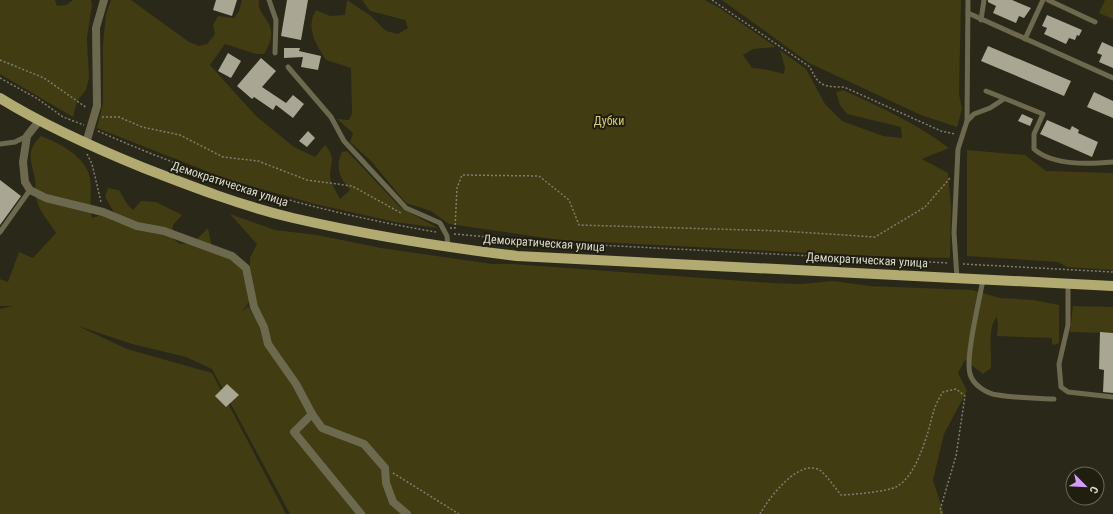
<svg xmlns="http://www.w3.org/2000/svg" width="1113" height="514" viewBox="0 0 1113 514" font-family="'Roboto Condensed',sans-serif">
	<rect width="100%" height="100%" fill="#2a2818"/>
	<g fill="#413c11">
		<path d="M0,0H55L57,6L66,5L73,0H91L92,5L87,38L89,78L86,90L77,101L73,117L0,74Z"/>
		<path d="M111,0H131L189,42L199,46L207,44L215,34L213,25L218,16L234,18L239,11L242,0H259C256,19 284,22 264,54H256L225,44L210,65L256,116L294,147L315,157L325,145C336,158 331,160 330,175C330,183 337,192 340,199L350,190C339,177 335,167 342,152L347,151L400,207L438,228L395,222L315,204L229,180L97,128L103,103V44L106,14Z"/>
		<path d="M347,0L371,16L386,31L398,34L408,28L405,20L370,11L362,0H705L718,7L776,47L753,49L743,55L752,68L764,69L784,74L785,68L780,50L806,69L825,104L842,121L883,136L902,138L901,127L847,114L840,105L836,92L843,90C880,107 916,123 949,148L922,159L948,173L951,207L950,258L870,256L559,240L449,224L431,211L406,203L371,161L350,142L353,133L337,119L349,120L352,114L351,68L326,60C316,44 305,28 316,10L330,16L345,15Z"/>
		<path d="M722,0H961L959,94L962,109L957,127L921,115L809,63Z"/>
		<path d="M1105,0H1113V19L1099,13Z"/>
		<path d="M41,136C59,143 86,156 90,178C92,191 89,205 92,218L101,215L121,224L105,197L108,188L119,190L127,204L133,210L141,201L156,202L182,215L173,225L172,238L180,244L193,243L208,228L213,252L236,259L246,276L251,299L242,312L248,306L260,326L250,278V258L257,244L230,214L275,230L317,235L381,248L492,264H513L772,283L801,284L833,281L870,286L972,290L1000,298L1033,300L1059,305V343L1054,345L1052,343V338L997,336L998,325L997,317C987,326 992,355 991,368L983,374L965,360L958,373L967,391L944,434L933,480L944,514H290L212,369L186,357L132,344L78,326L127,349L212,373L286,514H0V309L13,306H0V279L8,282L19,252L33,258L56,233C50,223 39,211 37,201C35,193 36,186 35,179C31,159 25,152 41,136Z"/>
		<path d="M967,150L1025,155L1046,171L1113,173V270L1067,267L1058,262L967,256Z"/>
		<path d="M1073,306L1113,307V333L1070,332Z"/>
	</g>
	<g fill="#a9a793">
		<path d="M216,0H237L232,16L213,10Z"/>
		<path d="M287,0H308L301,40L281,36Z"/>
		<path d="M988,0H1012L1031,8L1024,18L1019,16L1016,23L993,13L996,6L988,2Z"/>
		<path d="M1047,15L1082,30L1079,36L1077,35L1075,40L1069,38L1066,44L1044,34L1047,28L1042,26Z"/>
		<path d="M1102,42L1113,47V68L1099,62L1102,55L1097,53Z"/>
		<path d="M988,46L1071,81L1064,96L981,61Z"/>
		<path d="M284,48H300L299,51L321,56L318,70L301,67L303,57L284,58Z"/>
		<path d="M228,53L241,61L231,78L218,71Z"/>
		<path d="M261,58L276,71L262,87L286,103L293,95L304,104L293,118L276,105L273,110L254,97L252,99L237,86Z"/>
		<path d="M1094,92L1113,101V118L1087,107Z"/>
		<path d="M1022,114L1033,119L1030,126L1018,121Z"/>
		<path d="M1047,120L1070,130L1072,126L1079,130L1078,133L1098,142L1092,157L1040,134Z"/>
		<path d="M308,131L315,138L307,147L299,141Z"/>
		<path d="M0,180L21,196L0,225Z"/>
		<path d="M1100,332L1113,333V393L1103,392L1104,370L1099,369Z"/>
		<path d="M227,384L239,395L226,407L215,396Z"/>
	</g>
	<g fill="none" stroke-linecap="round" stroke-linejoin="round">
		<g stroke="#807e71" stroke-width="1.5" stroke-dasharray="2 2" stroke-linecap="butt">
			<path d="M712,0L810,67C818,86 824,87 844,87L941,131L955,134"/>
			<path d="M0,60L44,78L87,108"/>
			<path d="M0,78L38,99L63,117L84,125"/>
			<path d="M102,117H119L142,127L180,135L223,157L258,161L307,180L352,186L401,213"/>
			<path d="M98,131C209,181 317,212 436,232"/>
			<path d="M87,154L92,164L101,202"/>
			<path d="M450,228H455L457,188L462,175L539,176L569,200L579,225L781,231L875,237L925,207L950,178"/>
			<path d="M454,234L558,243L949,263"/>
			<path d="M963,264L1113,272"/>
			<path d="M393,473L459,514"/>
			<path d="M760,514C768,499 800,456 821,471C828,477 835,488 841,495C851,495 889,491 896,487C914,477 922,450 928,432C933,415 933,407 943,392L956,389L965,396L956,456L940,510L942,514"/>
		</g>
		<g stroke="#6c694e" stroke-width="5">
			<path d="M269,0L276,20L275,53"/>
			<path d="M1048,0L1095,22"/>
			<path d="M968,13L1113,78"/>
			<path d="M981,20L984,0"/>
			<path d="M1025,39L1043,0"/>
			<path d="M288,67L331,117L344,141L406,208L440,223L447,236L448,247"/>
			<path d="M986,91L1043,114L1034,134V149C1053,166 1089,164 1113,162"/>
			<path d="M967,121L974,114L990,108L1004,99"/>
			<path d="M0,144L15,142L27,136"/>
			<path d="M0,232L30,190"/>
			<path d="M957,278L954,233L958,149L967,121L968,0"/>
			<path d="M983,279C980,298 965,358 970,374C973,385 987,394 998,395C1016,398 1035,398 1054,399"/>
			<path d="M1068,284V325L1059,364L1061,387L1068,392L1113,397"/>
		</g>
		<g stroke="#6c694e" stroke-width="8">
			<path d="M39,121L27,136L23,162L25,182L30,190L46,198L103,212L137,226L164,231L232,256L246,268L254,307L264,327L268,344L296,384L312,414L294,432L361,514"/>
			<path d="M86,143L97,106L96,28L104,0"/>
			<path d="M312,414L322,428L364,444L385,468L386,483L393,502L407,514"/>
		</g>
		<path stroke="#b1ab72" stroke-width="10" d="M0,98C45,126 95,148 144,168C193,187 242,206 293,218C367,235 442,247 517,256L1113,286"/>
	</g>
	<g text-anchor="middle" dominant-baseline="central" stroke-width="4" stroke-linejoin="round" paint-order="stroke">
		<g font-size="12" fill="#d7cb6a" stroke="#201e0f">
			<text x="609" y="121">Дубки</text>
		</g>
		<g font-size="12" fill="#dcdbd1" stroke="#201e0f">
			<text transform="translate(230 184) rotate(18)">Демократическая улица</text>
			<text transform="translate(544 243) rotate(4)">Демократическая улица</text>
			<text transform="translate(867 260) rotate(3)">Демократическая улица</text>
		</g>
	</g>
	<g transform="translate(1085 486) rotate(114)"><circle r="19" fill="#201e0f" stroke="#6b6a5d"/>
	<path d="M0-3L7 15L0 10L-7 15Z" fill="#d69bf9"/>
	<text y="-6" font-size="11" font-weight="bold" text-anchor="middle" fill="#dcdbd1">С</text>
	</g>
</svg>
